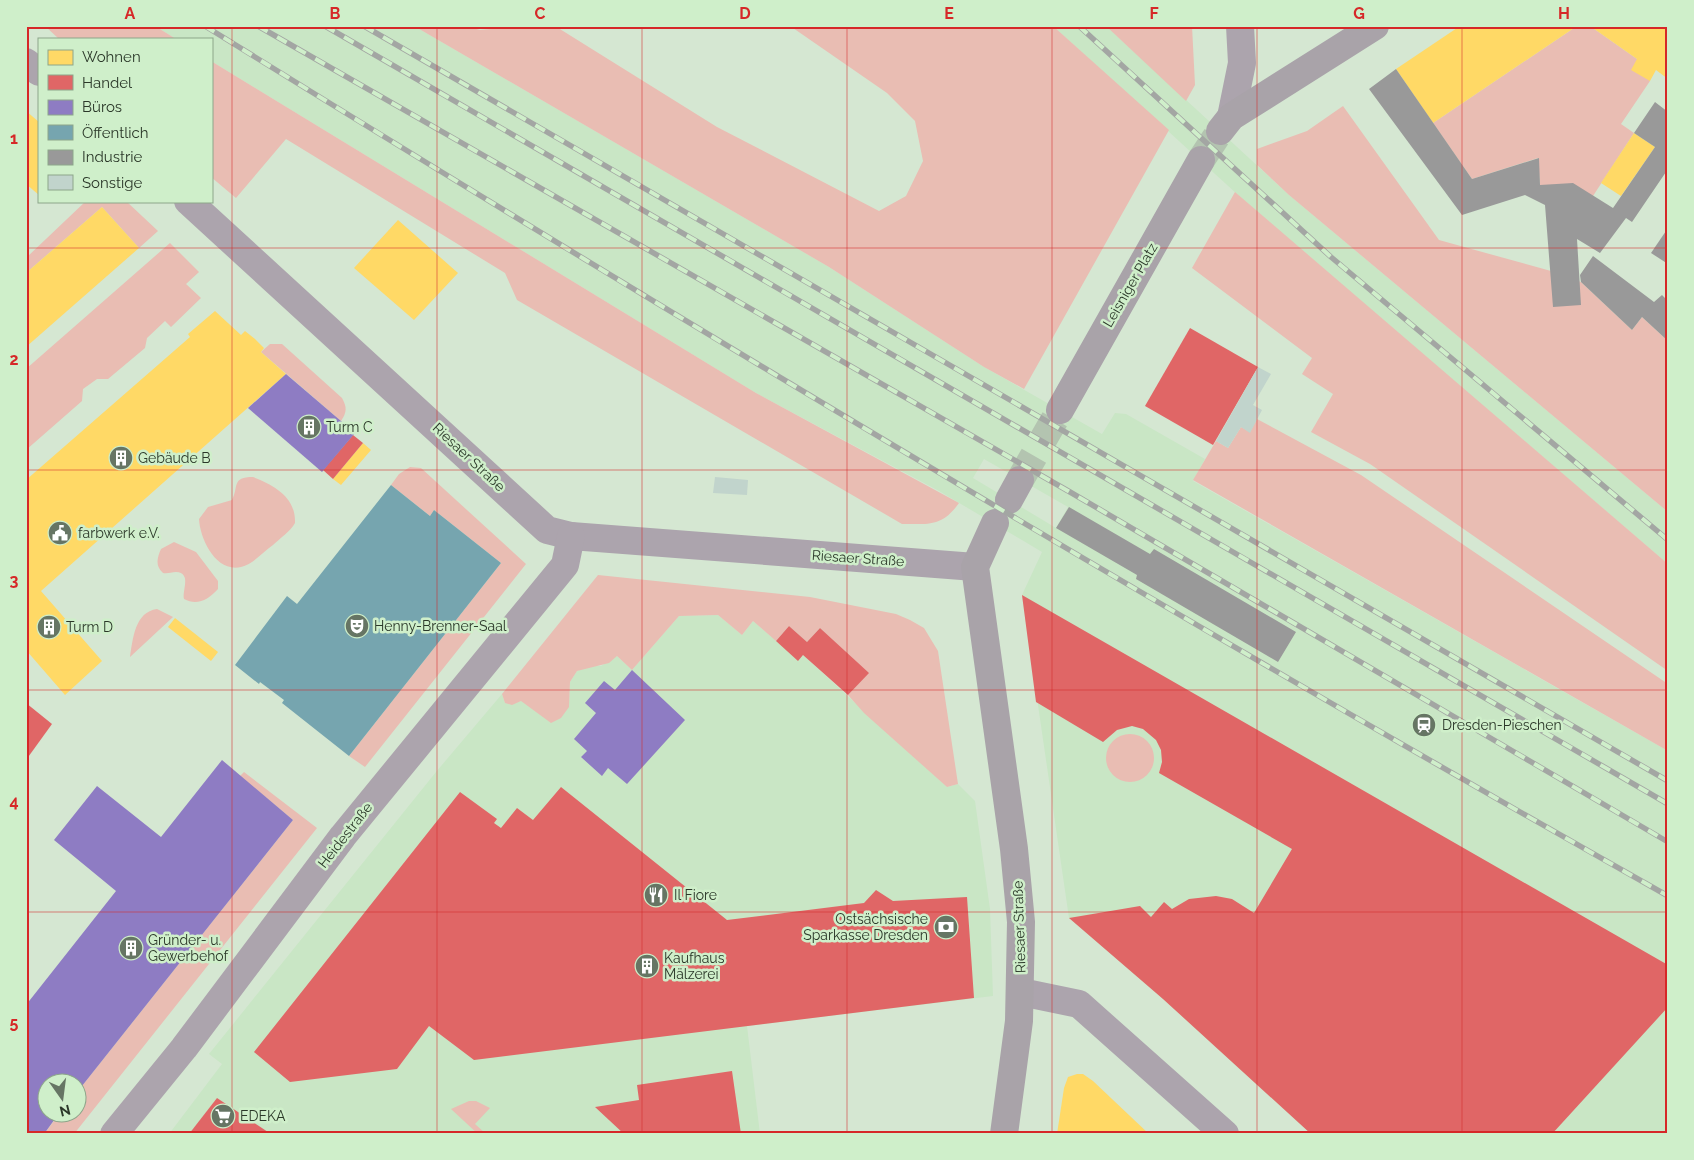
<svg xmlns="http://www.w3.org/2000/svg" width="1694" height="1160" viewBox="0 0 1694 1160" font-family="Raleway,sans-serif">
	<rect width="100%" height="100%" fill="#d5e7d2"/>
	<g fill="#c9e6c5" fill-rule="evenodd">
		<path d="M155,26H414L829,267L984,367L1102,434L1115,413L1126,414L1205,459L1193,481L1668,751V1134H1311L1163,999L1069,918L1022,595L1042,552L939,491L756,393L211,61V39H176ZM984,459L1068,507L1056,528L973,478Z"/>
		<path d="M1053,26H1106L1289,195L1668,512V564L1272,226Z"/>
		<path d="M718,615L742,635L753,621L798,660L803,655L947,787L958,784L975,801L990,909L993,996L747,1026L760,1134H169L222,1064L209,1054L436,772L502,694L505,703L512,704L521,701L569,707L570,682L577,671L589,666H601L617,656L632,670L679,616Z"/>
	</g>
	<g fill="#e9bdb3">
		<path d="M45,26H155L176,39H59Z"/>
		<path d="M414,26H466L480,30L522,26H555L717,127L879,211L906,196L923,161L915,121L887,93L793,28L786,26H1053L1169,130L1024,389L984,367L829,267Z"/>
		<path d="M1106,26H1192L1195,85L1186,101Z"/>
		<path d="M1577,26H1590L1637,59L1650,81L1621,124L1634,133L1593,196L1540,185L1538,158L1472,179L1433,123Z"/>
		<path d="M211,61L756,393L959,503C942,527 929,524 902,524L517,300L505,273L286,139L236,198L211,177Z"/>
		<path d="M1343,106L1439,240L1551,271L1581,282L1632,330L1642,317L1668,341V512L1289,195L1257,165V149L1307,131Z"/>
		<path d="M1235,192L1668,564V671L1370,464L1311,432L1333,394L1302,374L1312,358L1192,268Z"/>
		<path d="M86,201H126L158,231L139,248L102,207L26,273V258Z"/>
		<path d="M170,243L199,272L186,284L201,298L171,327L165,321L147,338L145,348L108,379H97L83,389L82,401L26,450V369Z"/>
		<path d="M270,344H282L342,398C347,407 347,412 341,421L261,352Z"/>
		<path d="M1257,419L1361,475L1668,684V751L1193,480L1216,441L1228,448L1241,427L1250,432Z"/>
		<path d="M410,467L421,468L526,564L365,767L349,756L501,563L434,510L430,516L391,485L399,474Z"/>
		<path d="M253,477C274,485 296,497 295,523C290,532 280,538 273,545C263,552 253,564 241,567C216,573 200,539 199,519L208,507L232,500C239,487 231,477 253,477Z"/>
		<path d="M174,542L196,552L218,581V589C208,600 197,606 184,599C182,590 192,573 176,572C171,572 168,574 163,573C155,566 157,558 161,549Z"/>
		<path d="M598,575L810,597L896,614L910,620L924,628L938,651L958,784L947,787L864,713L848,695L868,673L820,628L807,642L789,626L776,641L753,621L742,635L718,615L679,616L632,670L617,656L609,663L577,671L570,682L569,707L561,718L551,723L521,701L512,705L505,703L502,694Z"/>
		<path d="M157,609L173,617L130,657C133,638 135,612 157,609Z"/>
		<circle cx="1130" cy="758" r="24"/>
		<path d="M244,772L317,828L74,1134H44L60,1113L78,1112V1091L293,820L240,776Z"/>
		<path d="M469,1101H476L490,1108L475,1124L486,1134H478L451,1109Z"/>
	</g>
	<g fill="#ffd966">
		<path d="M1460,26H1577L1433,123L1396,69Z"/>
		<path d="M1590,26H1668V79L1656,70L1650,81L1631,70L1637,59Z"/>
		<path d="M26,111L39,122V195L26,184Z"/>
		<path d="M1634,133L1655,147L1621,196L1601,183Z"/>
		<path d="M102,207L139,248L26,347V273Z"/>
		<path d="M398,220L458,273L414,320L354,268Z"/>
		<path d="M215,311L241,335L245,331L255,339L264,348L261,352L286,374L41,591L102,661L65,695L26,650V480L190,337L188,334Z"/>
		<path d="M363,443L371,450L341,485L333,479Z"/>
		<path d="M175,618L218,652L211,661L168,627Z"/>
		<path d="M1077,1074H1083L1093,1081L1149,1134H1057L1064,1088L1068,1077Z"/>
	</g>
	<g fill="#e06666">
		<path d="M1190,328L1258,367L1213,445L1145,406Z"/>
		<path d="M353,435L363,443L333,479L323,470Z"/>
		<path d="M1022,595L1668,965V1007L1552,1134H1311L1163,999L1069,918L1140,906L1151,917L1164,902L1172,909L1189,899L1216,896L1232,899L1254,913L1292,849L1159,773L1162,762L1161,750L1156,740L1143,729L1132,726L1117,730L1103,742L1036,702Z"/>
		<path d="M789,626L807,642L820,628L869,673L848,695L803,655L798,661L776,641Z"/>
		<path d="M26,703L52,724L26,760Z"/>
		<path d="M561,787L727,920L864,903L876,890L893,901L967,897L974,998L474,1060L429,1026L397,1069L290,1082L254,1052L460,792L497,819L494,823L501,828L517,808L533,820Z"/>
		<path d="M732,1071L741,1134H624L595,1107L639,1100L637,1085Z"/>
		<path d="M217,1098L271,1134H189Z"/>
	</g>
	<g fill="#8e7cc3">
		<path d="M286,374L355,433L322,472L248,408Z"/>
		<path d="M632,670L685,720L627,784L608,768L602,776L581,757L587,751L574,739L596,713L585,703L604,681L615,690Z"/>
		<path d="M222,760L293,820L78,1091V1082H48V1112H60L44,1134H26V1005L116,891L54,840L97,786L161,837Z"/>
	</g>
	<path fill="#76a5af" d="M391,485L430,516L434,510L501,563L349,756L282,703L284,700L260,682L259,684L235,665L287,596L297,604Z"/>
	<g fill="#999">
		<path d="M1396,69L1472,179L1539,158L1540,185L1573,183L1613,208L1655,147L1634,133L1655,102L1668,112V169L1632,222L1626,218L1600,253L1577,239L1581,305L1553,307L1545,205L1525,195L1462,215L1369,89Z"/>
		<path d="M1668,228V264L1651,253Z"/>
		<path d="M1593,256L1654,302L1662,295L1668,301V341L1642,317L1632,330L1581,282L1580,275Z"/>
		<path d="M1069,507L1150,554L1154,549L1296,632L1278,662L1136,579L1137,575L1056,528Z"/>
	</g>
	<g fill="#c1d4cc">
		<path d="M1258,367L1271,374L1253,405L1262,410L1250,433L1241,427L1228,448L1216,441Z"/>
		<path d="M715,477L748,480L747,495L713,493Z"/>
	</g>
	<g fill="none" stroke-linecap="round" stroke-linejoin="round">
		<g stroke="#b3c4b0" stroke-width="28" stroke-dasharray="28 14" stroke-linecap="butt">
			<path d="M1201,160L1220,131"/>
			<path d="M1020,480L1060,410"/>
		</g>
		<g stroke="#aca4ad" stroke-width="28">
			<path d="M26,62L39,72"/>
			<path d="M1231,117L1242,63L1240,26"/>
			<path d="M188,201L547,530L571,536L975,567"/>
			<path d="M1021,992L1079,1004L1225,1134"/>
			<path d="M114,1134L184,1048L343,836L565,565L571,536"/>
		</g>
		<g stroke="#a9a3a9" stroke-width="28">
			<path d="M1220,131L1231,117L1375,26"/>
			<path d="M1060,410L1201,160"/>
			<path d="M1009,500L1020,480"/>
			<path d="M995,523L975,567L1014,849L1021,922L1019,1021L1004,1134"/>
		</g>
		<g stroke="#a3a6a3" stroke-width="5.5">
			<g id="rail">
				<path d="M205,26C687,325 1174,617 1668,896"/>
				<path d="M258,26L1070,492L1668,842"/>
				<path d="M325,26L1668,804"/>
				<path d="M364,26L1668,781"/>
				<path d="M1079,26L1331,257L1668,540"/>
			</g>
		</g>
		<use href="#rail" stroke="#cfefca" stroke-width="4" stroke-dasharray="11" stroke-linecap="butt"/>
	</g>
	<path fill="none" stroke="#d62828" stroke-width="1" stroke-opacity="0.55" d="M232,26V1134M437,26V1134M642,26V1134M847,26V1134M1052,26V1134M1257,26V1134M1462,26V1134M26,248H1668M26,470H1668M26,690H1668M26,912H1668"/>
	<defs>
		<g id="building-disc" transform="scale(1.25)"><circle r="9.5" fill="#667564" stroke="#cfefca"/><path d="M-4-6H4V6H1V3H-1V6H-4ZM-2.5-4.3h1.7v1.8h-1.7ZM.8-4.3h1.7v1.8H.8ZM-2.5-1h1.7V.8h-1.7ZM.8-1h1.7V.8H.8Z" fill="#fff"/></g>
		<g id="civic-disc" transform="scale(1.25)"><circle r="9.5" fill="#667564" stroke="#cfefca"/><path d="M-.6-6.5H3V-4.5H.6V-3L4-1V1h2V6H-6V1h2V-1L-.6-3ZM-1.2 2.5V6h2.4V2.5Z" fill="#fff"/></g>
		<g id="theatre-disc" transform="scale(1.25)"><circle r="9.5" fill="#667564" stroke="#cfefca"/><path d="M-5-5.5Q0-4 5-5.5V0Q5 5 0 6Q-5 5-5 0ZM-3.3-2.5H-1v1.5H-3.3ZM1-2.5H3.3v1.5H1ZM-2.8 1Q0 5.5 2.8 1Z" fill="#fff"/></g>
		<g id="station-disc" transform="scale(1.25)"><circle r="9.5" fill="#667564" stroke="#cfefca"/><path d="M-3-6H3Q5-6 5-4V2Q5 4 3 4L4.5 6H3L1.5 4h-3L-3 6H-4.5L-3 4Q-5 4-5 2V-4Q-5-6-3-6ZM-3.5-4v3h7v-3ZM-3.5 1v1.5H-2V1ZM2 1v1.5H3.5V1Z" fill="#fff"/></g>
		<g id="restaurant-disc" transform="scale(1.25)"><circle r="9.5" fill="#667564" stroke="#cfefca"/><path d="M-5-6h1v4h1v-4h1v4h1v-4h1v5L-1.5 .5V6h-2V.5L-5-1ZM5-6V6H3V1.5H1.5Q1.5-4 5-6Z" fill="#fff"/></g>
		<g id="bank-disc" transform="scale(1.25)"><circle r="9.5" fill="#667564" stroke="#cfefca"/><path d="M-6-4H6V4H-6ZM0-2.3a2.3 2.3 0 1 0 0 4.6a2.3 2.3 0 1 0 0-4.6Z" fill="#fff"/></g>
		<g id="supermarket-disc" transform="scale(1.25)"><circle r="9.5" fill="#667564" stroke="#cfefca"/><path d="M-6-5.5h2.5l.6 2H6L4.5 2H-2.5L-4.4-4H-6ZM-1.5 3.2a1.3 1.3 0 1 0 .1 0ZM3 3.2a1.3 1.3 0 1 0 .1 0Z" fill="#fff"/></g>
	</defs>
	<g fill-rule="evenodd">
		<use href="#building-disc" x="309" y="427"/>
		<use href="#building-disc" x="121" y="458"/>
		<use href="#civic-disc" x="60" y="533"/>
		<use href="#theatre-disc" x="357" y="626"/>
		<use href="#building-disc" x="49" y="627"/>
		<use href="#station-disc" x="1424" y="725"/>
		<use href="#restaurant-disc" x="656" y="895"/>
		<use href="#bank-disc" x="946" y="927"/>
		<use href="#building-disc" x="131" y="948"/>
		<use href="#building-disc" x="647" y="966"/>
		<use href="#supermarket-disc" x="223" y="1116"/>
	</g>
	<g text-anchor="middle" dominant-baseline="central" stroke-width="5" stroke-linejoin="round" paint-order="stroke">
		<g font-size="14" fill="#2b3829" stroke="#cfefca">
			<text transform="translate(1130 285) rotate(-60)">Leisniger Platz</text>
			<text transform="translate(469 457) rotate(43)">Riesaer Straße</text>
			<text transform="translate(858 558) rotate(4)">Riesaer Straße</text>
			<text transform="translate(345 835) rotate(-52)">Heidestraße</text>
			<text transform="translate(1019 927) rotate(-92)">Riesaer Straße</text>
		</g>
		<g font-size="14" fill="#2b3829" stroke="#cfefca" text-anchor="start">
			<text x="326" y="427">Turm C</text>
			<text x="138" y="458">Gebäude B</text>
			<text x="78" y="533">farbwerk e.V.</text>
			<text x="374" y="626">Henny-Brenner-Saal</text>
			<text x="66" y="627">Turm D</text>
			<text x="1442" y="725">Dresden-Pieschen</text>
			<text x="674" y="895">Il Fiore</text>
			<text x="928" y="919" text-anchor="end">Ostsächsische<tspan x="928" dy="16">Sparkasse Dresden</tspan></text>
			<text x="148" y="940">Gründer- u.<tspan x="148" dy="16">Gewerbehof</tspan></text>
			<text x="664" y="958">Kaufhaus<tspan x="664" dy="16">Mälzerei</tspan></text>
			<text x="240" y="1116">EDEKA</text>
		</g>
	</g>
	<rect width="1694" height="1160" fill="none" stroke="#cfefca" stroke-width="55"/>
	<rect x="38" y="38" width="175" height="165" fill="#cfefca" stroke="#8da68a"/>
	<rect x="48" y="50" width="25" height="15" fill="#ffd966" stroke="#8da68a"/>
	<text x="82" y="62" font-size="15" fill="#2b3829">Wohnen</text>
	<rect x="48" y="75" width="25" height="15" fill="#e06666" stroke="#8da68a"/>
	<text x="82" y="88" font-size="15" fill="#2b3829">Handel</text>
	<rect x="48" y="100" width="25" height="15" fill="#8e7cc3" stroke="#8da68a"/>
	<text x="82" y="112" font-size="15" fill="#2b3829">Büros</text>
	<rect x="48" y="125" width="25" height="15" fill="#76a5af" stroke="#8da68a"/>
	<text x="82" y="138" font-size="15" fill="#2b3829">Öffentlich</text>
	<rect x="48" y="150" width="25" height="15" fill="#999999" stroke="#8da68a"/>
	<text x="82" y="162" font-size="15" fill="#2b3829">Industrie</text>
	<rect x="48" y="175" width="25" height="15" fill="#c1d4cc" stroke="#8da68a"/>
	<text x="82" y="188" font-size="15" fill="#2b3829">Sonstige</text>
	<g transform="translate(62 1098) rotate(166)"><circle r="24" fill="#cfefca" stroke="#8da68a"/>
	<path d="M0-4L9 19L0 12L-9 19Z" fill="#667564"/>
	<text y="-8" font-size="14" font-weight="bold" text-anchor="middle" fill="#2b3829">N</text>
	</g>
	<rect x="28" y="28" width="1638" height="1104" fill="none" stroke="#d62828" stroke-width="2"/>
	<g font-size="16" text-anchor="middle" font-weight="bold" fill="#d62828">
		<text x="130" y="19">A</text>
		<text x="335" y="19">B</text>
		<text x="540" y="19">C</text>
		<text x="745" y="19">D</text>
		<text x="949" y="19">E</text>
		<text x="1154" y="19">F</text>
		<text x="1359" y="19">G</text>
		<text x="1564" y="19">H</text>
		<text x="14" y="144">1</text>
		<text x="14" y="365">2</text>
		<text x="14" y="586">3</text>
		<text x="14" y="807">4</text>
		<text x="14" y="1028">5</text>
	</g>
</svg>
